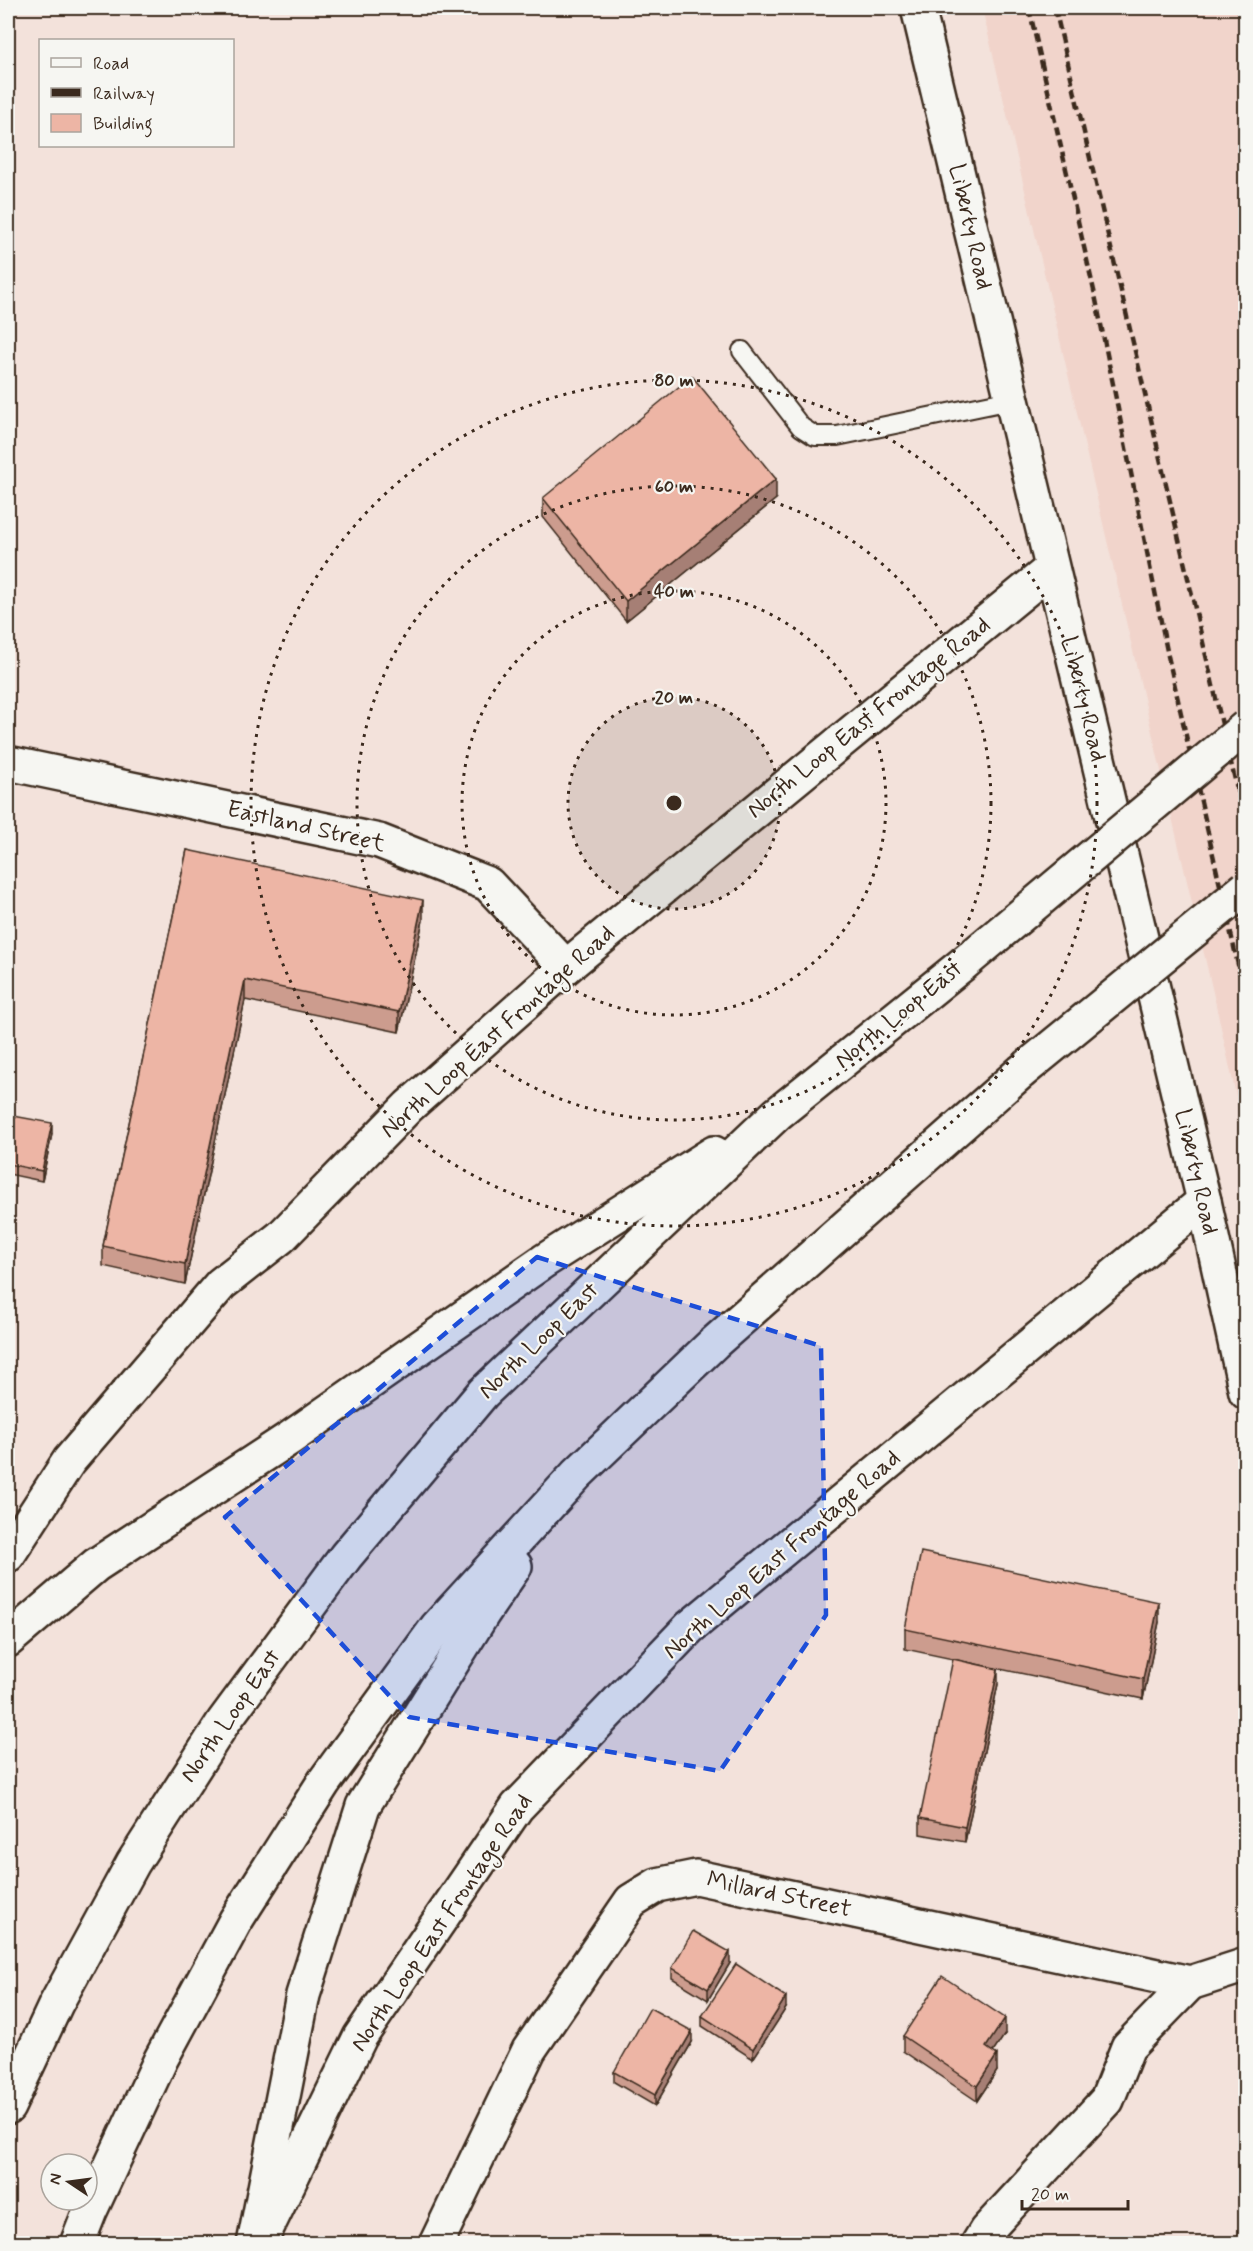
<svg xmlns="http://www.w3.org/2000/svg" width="1253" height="2251" viewBox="0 0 1253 2251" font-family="Mynerve,sans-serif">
	<rect width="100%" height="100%" fill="#f3e2db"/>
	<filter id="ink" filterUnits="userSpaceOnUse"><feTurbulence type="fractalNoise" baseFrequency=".0167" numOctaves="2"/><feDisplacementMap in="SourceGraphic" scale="12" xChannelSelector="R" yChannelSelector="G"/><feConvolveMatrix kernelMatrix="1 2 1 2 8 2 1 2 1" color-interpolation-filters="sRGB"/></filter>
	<g filter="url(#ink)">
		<path fill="#f1d4cb" d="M982,8H1245V1136L1216,1005Z"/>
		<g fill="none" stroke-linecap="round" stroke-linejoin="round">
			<g stroke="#3b2a1e" stroke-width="22">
				<path id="lane" d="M742,351L801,427L815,436H837L1011,400"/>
			</g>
			<g stroke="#3b2a1e" stroke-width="38">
				<g id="street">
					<path d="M8,763L379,841L488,884L566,967"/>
					<path d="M436,2244L529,2050L631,1901L657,1885L696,1877L1190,1983L1246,1965"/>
					<path d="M978,2244L986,2231L1107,2100L1128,2047L1190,1983"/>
				</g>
			</g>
			<g stroke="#3b2a1e" stroke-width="38">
				<g id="secondary">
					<path d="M918,8L1204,1201L1246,1392"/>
					<path d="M8,1555L69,1461L221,1284L281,1237L409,1106L566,967L1051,569"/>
					<path d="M260,2242L360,2037L517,1807L690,1627L1204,1201"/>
				</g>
			</g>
			<g stroke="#3b2a1e" stroke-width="38">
				<g id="highway">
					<path d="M8,1640L96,1565L290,1438L544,1261L714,1153"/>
					<path d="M8,2107L56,2004L133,1863L224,1721L346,1556L483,1393L777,1114L963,964"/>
					<path d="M77,2244L90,2211L161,2059L236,1920L324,1782L437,1627L577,1474L714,1343L1021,1072"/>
					<path d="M254,2244L303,1995L363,1806L483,1613L515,1566"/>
				</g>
			</g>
			<use href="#lane" stroke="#f6f6f2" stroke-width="18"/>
			<use href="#street" stroke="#f6f6f2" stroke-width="33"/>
			<use href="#secondary" stroke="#f6f6f2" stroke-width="33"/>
			<use href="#highway" stroke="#f6f6f2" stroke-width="33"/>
			<g stroke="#3b2a1e" stroke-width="4.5" stroke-dasharray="9 4.5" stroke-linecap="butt">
				<path d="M1029,8L1095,295L1168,656L1246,1000"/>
				<path d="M1055,8L1246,827"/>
			</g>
			<g stroke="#3b2a1e" stroke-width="38" stroke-linecap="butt">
				<g id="highway-bridge">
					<path d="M963,964L1246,727"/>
					<path d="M1021,1072L1246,888"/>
				</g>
			</g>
			<use href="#highway-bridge" stroke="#f6f6f2" stroke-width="33"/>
		</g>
		<g fill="#cc9c8e" stroke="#3b2a1e" stroke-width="1.5">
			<path d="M543,498L776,499L626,621L543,517Z"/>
			<path d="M187,850L423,920L399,1032L245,1000L185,1284L103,1266V1246Z"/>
			<path d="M8,1115L52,1134L42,1181L8,1174Z"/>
			<path d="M1159,1622L1143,1699L905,1649V1629Z"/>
			<path d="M998,1684L965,1842L920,1834V1818Z"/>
			<path d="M730,1963L708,2000L672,1978V1968Z"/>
			<path d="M786,2008L753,2059L702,2026V2016Z"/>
			<path d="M1005,2034L993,2052L997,2071L977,2101L903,2051V2036Z"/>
			<path d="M692,2042L655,2106L614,2082V2072Z"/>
		</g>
		<g fill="#a67f74" stroke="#3b2a1e" stroke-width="1.5">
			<path d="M776,479V499L626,621V601Z"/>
			<path d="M423,900V920L399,1032V1012Z"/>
			<path d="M245,980V1000L185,1284V1264Z"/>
			<path d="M52,1123V1134L42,1181V1171Z"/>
			<path d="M14,1292V1303L8,1337V1326Z"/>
			<path d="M1159,1602V1622L1143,1699V1679Z"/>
			<path d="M998,1669V1684L965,1842V1827Z"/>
			<path d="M730,1952V1963L708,2000V1989Z"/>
			<path d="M786,1997V2008L753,2059V2049Z"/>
			<path d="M1005,2018V2034L986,2063V2047Z"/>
			<path d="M692,2031V2042L655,2106V2095Z"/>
			<path d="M997,2055V2071L977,2101V2086Z"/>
		</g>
		<g fill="#edb5a5" stroke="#3b2a1e" stroke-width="1.5">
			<path d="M692,376L776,479L626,601L543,498Z"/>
			<path d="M187,850L423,900L399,1012L245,980L185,1264L103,1246Z"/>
			<path d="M8,1115L52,1123L42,1171L8,1164Z"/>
			<path d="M8,1291L14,1292L8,1326Z"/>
			<path d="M921,1552L1159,1602L1143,1679L905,1629Z"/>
			<path d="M953,1659L998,1669L965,1827L920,1818Z"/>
			<path d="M693,1931L730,1952L708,1989L672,1968Z"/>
			<path d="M736,1964L786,1997L753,2049L702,2016Z"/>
			<path d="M942,1976L1005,2018L986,2047L997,2055L977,2086L903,2036Z"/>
			<path d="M650,2008L692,2031L655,2095L614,2072Z"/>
		</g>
	</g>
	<path fill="#1d4ed8" fill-opacity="0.2" stroke="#1d4ed8" stroke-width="4.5" stroke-dasharray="12 8" stroke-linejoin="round" d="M537,1257L821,1346L826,1615L720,1771L409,1717L225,1517Z"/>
	<circle cx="674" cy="803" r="106" fill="#3b2a1e" fill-opacity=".12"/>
	<g fill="none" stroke="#3b2a1e" stroke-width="3" stroke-dasharray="3 6">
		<circle cx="674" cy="803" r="106"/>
		<circle cx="674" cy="803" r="212"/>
		<circle cx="674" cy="803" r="317"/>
		<circle cx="674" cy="803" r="423"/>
	</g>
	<g text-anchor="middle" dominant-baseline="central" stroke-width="4.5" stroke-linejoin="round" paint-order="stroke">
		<g font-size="24" fill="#3b2a1e" stroke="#f6f6f2">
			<text transform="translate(970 227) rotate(77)">Liberty Road</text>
			<text transform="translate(1083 699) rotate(76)">Liberty Road</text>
			<text transform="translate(869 718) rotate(-39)">North Loop East Frontage Road</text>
			<text transform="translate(306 827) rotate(13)">Eastland Street</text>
			<text transform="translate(899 1015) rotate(-39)">North Loop East</text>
			<text transform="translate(498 1032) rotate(-42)">North Loop East Frontage Road</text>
			<text transform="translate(1196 1172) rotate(77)">Liberty Road</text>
			<text transform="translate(539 1341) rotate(-44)">North Loop East</text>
			<text transform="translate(782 1555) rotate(-41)">North Loop East Frontage Road</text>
			<text transform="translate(231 1716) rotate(-55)">North Loop East</text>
			<text transform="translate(779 1895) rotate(12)">Millard Street</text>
			<text transform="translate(442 1923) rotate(-56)">North Loop East Frontage Road</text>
		</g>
	</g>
	<circle cx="674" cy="803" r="9" fill="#3b2a1e" stroke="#f6f6f2" stroke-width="3"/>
	<g font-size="18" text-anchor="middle" font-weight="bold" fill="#3b2a1e" stroke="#f6f6f2" stroke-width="4.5" stroke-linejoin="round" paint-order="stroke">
		<text x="674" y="386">80 m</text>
		<text x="674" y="492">60 m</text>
		<text x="674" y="597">40 m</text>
		<text x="674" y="703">20 m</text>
	</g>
	<rect width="1253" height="2251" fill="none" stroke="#f6f6f2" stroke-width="30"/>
	<rect x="15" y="15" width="1223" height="2221" fill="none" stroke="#3b2a1e" stroke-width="2" filter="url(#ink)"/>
	<rect x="39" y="39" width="195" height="108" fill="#f6f6f2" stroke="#aba49d" stroke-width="1.5"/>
	<rect x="51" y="58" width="30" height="9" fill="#f6f6f2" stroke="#aba49d" stroke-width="1.5"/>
	<text x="93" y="69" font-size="18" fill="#3b2a1e">Road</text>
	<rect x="51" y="88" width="30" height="9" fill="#3b2a1e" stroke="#aba49d" stroke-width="1.5"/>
	<text x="93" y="99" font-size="18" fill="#3b2a1e">Railway</text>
	<rect x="51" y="114" width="30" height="18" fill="#edb5a5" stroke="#aba49d" stroke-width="1.5"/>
	<text x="93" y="129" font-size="18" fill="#3b2a1e">Building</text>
	<g transform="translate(69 2182) rotate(283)"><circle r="28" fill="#f6f6f2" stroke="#aba49d" stroke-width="1.5"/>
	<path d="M0-4.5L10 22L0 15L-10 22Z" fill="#3b2a1e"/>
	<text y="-9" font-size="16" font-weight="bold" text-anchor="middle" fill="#3b2a1e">N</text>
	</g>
	<path d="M1022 2200v9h106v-9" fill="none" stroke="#3b2a1e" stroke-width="3"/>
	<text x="1031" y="2200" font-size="18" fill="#3b2a1e" stroke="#f6f6f2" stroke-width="4.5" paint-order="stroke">20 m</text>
</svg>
